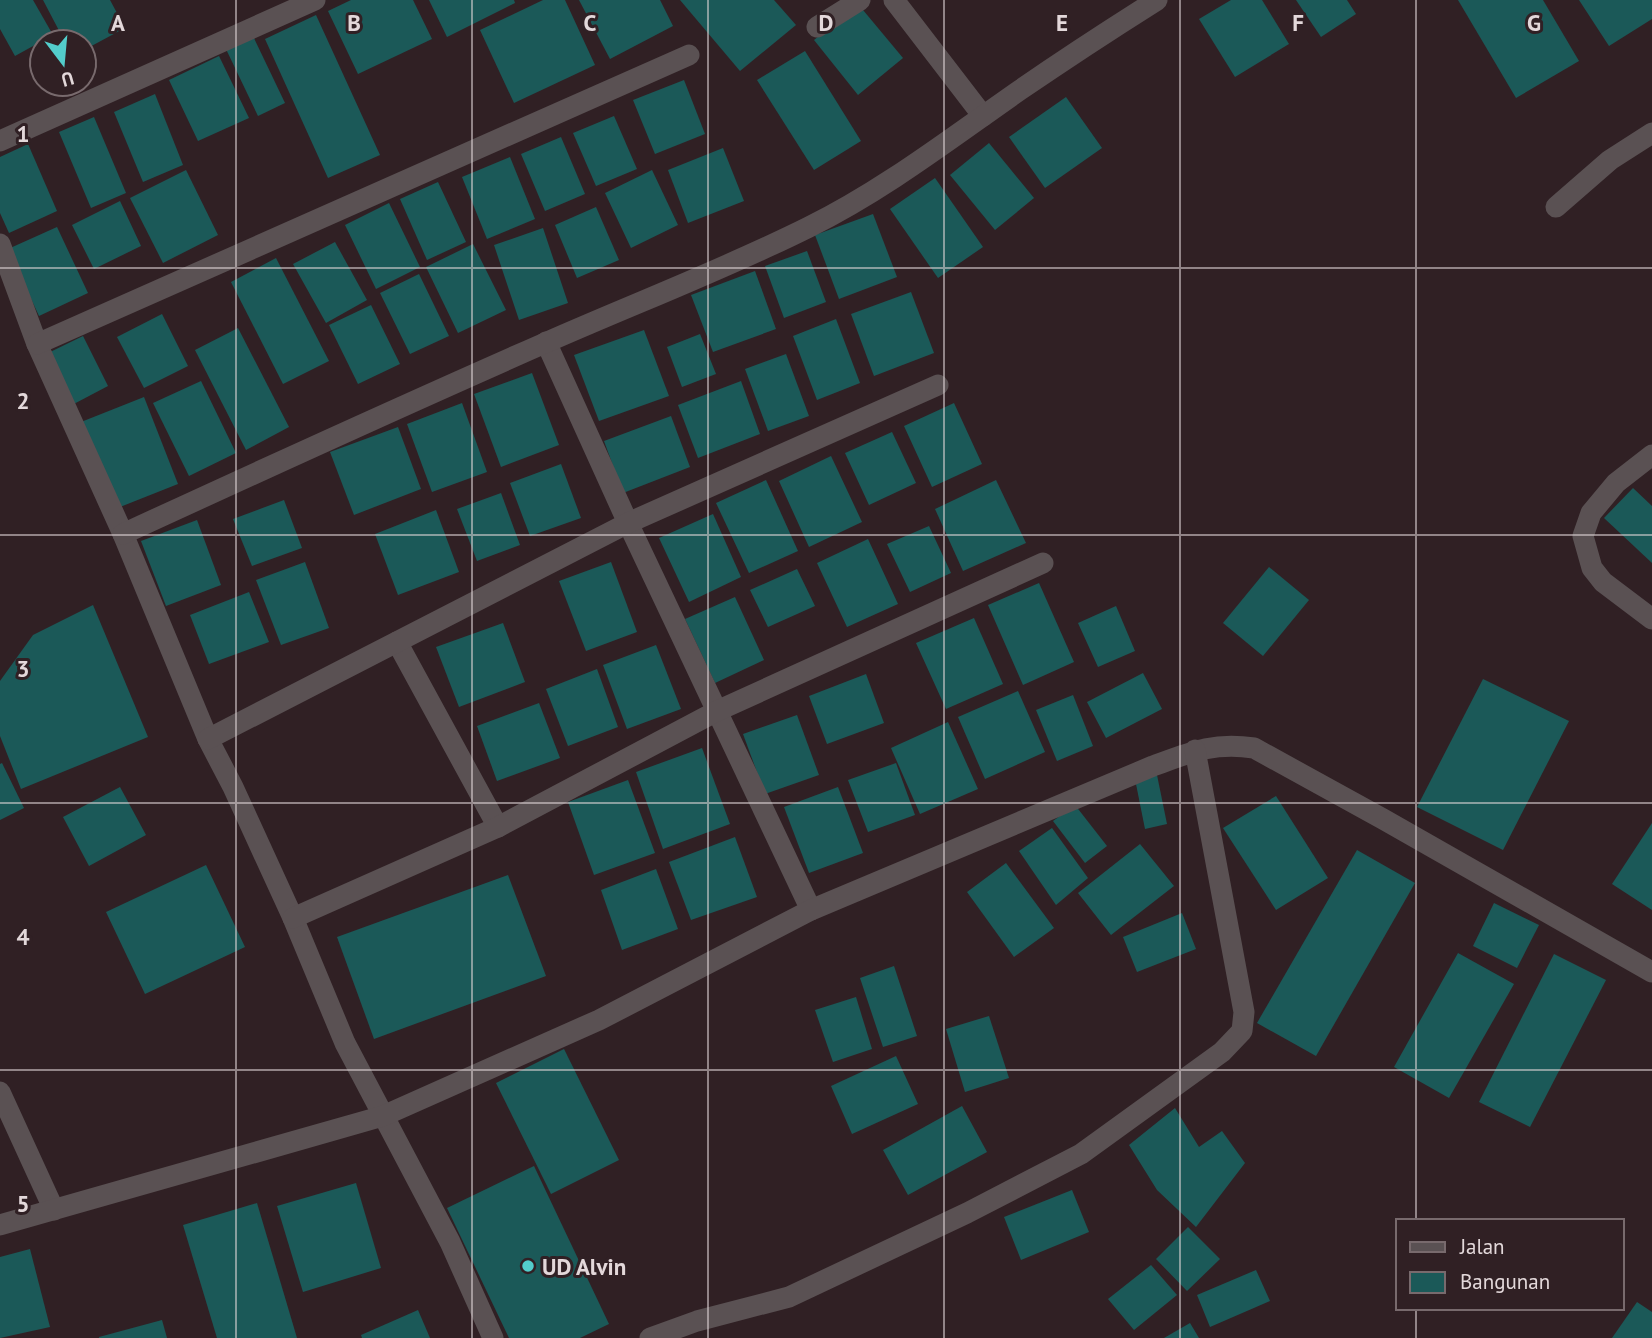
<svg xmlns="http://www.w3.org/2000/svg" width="1652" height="1338" viewBox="0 0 1652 1338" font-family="'PT Sans',sans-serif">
	<rect width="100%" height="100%" fill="#302024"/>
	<g fill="#1b5958">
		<path d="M0,0H33L53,35L15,56L0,29Z"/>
		<path d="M43,0H110L125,28L84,50V42H65Z"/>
		<path d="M351,0H413L432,39L358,74L328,11Z"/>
		<path d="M429,0H514L515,3L447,37Z"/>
		<path d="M543,0H565L595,65L514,103L480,30Z"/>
		<path d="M579,0H660L673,26L610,59Z"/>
		<path d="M680,0H774L796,25L740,71Z"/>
		<path d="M1231,0H1262L1289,44L1235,77L1199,19Z"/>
		<path d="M1296,0H1347L1356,14L1321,37Z"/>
		<path d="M1458,0H1543L1579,61L1516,98Z"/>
		<path d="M1579,0H1652V19L1609,46Z"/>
		<path d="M858,4L903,58L858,95L814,40Z"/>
		<path d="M316,15L380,155L328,178L265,39Z"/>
		<path d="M252,34L285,103L258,116L225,47Z"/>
		<path d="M805,51L861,141L814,170L757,80Z"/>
		<path d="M219,56L249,118L198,141L169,80Z"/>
		<path d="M684,80L705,134L655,154L633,100Z"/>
		<path d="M155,94L183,165L143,182L114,112Z"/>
		<path d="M1066,97L1102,148L1045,188L1009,137Z"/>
		<path d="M614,116L637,169L596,186L573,133Z"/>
		<path d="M94,117L126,193L91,208L59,132Z"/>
		<path d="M561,137L585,194L545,211L521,154Z"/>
		<path d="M989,143L1034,198L995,230L950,175Z"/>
		<path d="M28,144L57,211L9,233L0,213V157Z"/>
		<path d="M723,148L744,201L688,223L668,170Z"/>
		<path d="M510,157L535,219L487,239L462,177Z"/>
		<path d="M186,170L218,235L163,263L130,198Z"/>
		<path d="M652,170L678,225L631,248L605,193Z"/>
		<path d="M935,178L983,247L938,278L890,209Z"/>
		<path d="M438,182L466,242L427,260L400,199Z"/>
		<path d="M120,201L141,246L94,269L72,225Z"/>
		<path d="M389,203L420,267L376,289L345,225Z"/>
		<path d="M596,207L619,260L577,278L555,225Z"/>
		<path d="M873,214L897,277L839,299L815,235Z"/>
		<path d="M57,227L88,293L39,316L8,249Z"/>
		<path d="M543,228L568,303L519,320L494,245Z"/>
		<path d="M335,242L367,300L326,323L293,264Z"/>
		<path d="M473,244L506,310L458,333L426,267Z"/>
		<path d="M807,251L826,302L784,318L765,266Z"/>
		<path d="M276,258L329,361L283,384L231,282Z"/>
		<path d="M755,271L776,329L713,352L691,295Z"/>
		<path d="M419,274L449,336L410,354L380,293Z"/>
		<path d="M911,292L934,353L874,376L851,314Z"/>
		<path d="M371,305L400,364L358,384L329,325Z"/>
		<path d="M162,314L188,366L144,388L117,337Z"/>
		<path d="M836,319L860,383L817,400L793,336Z"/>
		<path d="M238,328L289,427L246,450L195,350Z"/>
		<path d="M644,330L669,396L599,421L574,355Z"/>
		<path d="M700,334L716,374L682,387L667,347Z"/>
		<path d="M83,336L108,386L70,406L44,355Z"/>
		<path d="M786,354L809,416L768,431L745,369Z"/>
		<path d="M532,373L559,445L501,467L474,394Z"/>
		<path d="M201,381L236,453L189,476L153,403Z"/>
		<path d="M741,381L760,434L698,458L678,405Z"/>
		<path d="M144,397L178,484L115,509L81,422Z"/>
		<path d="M462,403L487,472L432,492L407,424Z"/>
		<path d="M954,403L982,464L932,487L904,426Z"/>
		<path d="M671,416L690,467L623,493L604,441Z"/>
		<path d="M398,427L421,489L354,515L330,452Z"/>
		<path d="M892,432L916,483L869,505L845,453Z"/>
		<path d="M831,456L862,522L809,547L779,481Z"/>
		<path d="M561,464L581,518L530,536L510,483Z"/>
		<path d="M766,480L798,551L749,573L716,503Z"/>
		<path d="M996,480L1026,543L963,571L935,509Z"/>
		<path d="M1633,488L1652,506V563L1604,518Z"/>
		<path d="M501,493L520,545L477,561L457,509Z"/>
		<path d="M284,500L302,548L252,566L233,519Z"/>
		<path d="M436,510L459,572L398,595L375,534Z"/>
		<path d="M713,514L741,577L689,602L659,538Z"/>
		<path d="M197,520L221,585L166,606L141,541Z"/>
		<path d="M929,526L951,573L910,592L887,544Z"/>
		<path d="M868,539L898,604L847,627L817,563Z"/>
		<path d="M305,562L329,628L281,645L256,580Z"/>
		<path d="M611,562L637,632L586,651L559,581Z"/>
		<path d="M1269,567L1309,600L1263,656L1223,623Z"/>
		<path d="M797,569L815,606L768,627L750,590Z"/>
		<path d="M1039,583L1074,662L1023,685L988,605Z"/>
		<path d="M249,592L269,642L209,664L190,615Z"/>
		<path d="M735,597L764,660L715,683L685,619Z"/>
		<path d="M93,605L148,737L21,789L0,736V681L33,635Z"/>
		<path d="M1116,606L1135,651L1098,667L1078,623Z"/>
		<path d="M974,618L1003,684L946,709L916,643Z"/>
		<path d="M503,623L525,682L459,707L436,647Z"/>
		<path d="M656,645L681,709L627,729L603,665Z"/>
		<path d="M597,669L618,727L568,746L546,689Z"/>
		<path d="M1143,673L1162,709L1106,738L1087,702Z"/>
		<path d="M866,674L884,723L827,744L809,696Z"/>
		<path d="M1483,679L1569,721L1503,850L1417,807Z"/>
		<path d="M1018,691L1045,752L985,779L958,717Z"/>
		<path d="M1073,695L1093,746L1057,761L1036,710Z"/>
		<path d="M539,703L560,758L497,781L477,726Z"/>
		<path d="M797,715L819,775L765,794L743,734Z"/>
		<path d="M948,722L978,789L920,814L891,748Z"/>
		<path d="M702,748L730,824L663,849L636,772Z"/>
		<path d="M2,763L24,808L0,820V764Z"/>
		<path d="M896,763L915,815L868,832L848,780Z"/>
		<path d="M1157,775L1167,824L1145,829L1135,779Z"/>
		<path d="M628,780L655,853L594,875L568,802Z"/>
		<path d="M120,787L146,835L89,866L63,817Z"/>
		<path d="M838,787L863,853L809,873L784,807Z"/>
		<path d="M1276,796L1328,878L1276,910L1223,828Z"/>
		<path d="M1075,805L1107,846L1085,863L1053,821Z"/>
		<path d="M1652,823V910L1612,884Z"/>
		<path d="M1052,828L1088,878L1056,905L1019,851Z"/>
		<path d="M735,837L757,897L691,920L669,862Z"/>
		<path d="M1140,844L1174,886L1111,935L1078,893Z"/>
		<path d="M1357,850L1415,883L1316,1056L1257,1023Z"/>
		<path d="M1006,863L1054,928L1014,957L967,892Z"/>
		<path d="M206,865L245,947L145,994L106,912Z"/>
		<path d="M656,869L678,929L622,950L601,890Z"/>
		<path d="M508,875L546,976L374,1039L337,937Z"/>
		<path d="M1494,903L1539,925L1517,968L1473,946Z"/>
		<path d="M1182,913L1196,949L1137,972L1123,937Z"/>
		<path d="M1458,953L1514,984L1449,1098L1394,1067Z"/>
		<path d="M1554,954L1606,980L1530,1127L1479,1102Z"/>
		<path d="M894,966L917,1036L883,1047L860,978Z"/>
		<path d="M856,997L872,1049L833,1062L815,1010Z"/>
		<path d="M989,1016L1009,1078L965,1092L946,1029Z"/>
		<path d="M564,1049L619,1160L551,1194L496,1083Z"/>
		<path d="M896,1056L918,1104L852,1134L831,1086Z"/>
		<path d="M962,1106L987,1152L908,1195L883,1150Z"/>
		<path d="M1175,1108L1199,1147L1222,1131L1245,1163L1196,1227L1157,1190L1129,1145Z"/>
		<path d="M534,1166L609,1324L580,1338H509L447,1208Z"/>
		<path d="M356,1183L381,1268L303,1292L277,1206Z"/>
		<path d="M1072,1190L1089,1232L1021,1260L1004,1217Z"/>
		<path d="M257,1203L297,1338H217L183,1225Z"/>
		<path d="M1188,1227L1220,1259L1187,1291L1156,1259Z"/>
		<path d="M30,1249L50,1327L0,1338V1257Z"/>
		<path d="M1151,1265L1177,1295L1134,1330L1108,1299Z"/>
		<path d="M1256,1270L1270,1301L1210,1327L1197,1295Z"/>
		<path d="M1637,1302L1652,1312V1338H1612Z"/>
		<path d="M418,1310L430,1338H362L361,1335Z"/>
		<path d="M162,1320L167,1338H99V1337Z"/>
		<path d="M1190,1323L1199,1338H1164Z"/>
	</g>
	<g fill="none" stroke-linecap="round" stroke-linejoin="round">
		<g stroke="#5a5153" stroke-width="21">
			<path d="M894,0L983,116"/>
			<path d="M817,27L860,0"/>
			<path d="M0,141L315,0"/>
			<path d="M1556,207L1610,160L1652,133"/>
			<path d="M0,244L37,344L123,534L208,739L233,787L293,918L345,1043L450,1242L493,1338"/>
			<path d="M546,342L628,523L811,910"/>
			<path d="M37,344L689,55"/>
			<path d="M1652,455L1616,483L1591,513L1583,536L1592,568L1603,582L1652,619"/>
			<path d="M123,534C264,469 404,405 545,343C633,304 723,270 809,227C884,190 951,138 1020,90C1065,59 1111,29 1157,0"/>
			<path d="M397,642L498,827"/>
			<path d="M208,739L628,523L938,385"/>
			<path d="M293,918L498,827L717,711L1043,563"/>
			<path d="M0,1092L54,1210"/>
			<path d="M0,1225L383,1116L599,1020L811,910L1153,766C1191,752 1213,742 1254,748L1383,819L1652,972"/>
			<path d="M650,1338L697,1321L789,1297L967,1213L1081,1154L1222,1052L1242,1031L1244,1012L1195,750"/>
		</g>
	</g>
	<path fill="none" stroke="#e3d8da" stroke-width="2" stroke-opacity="0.55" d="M236,0V1338M472,0V1338M708,0V1338M944,0V1338M1180,0V1338M1416,0V1221M0,268H1652M0,535H1652M0,803H1652M0,1070H1652M1416,1308V1338"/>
	<circle fill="#53cdcb" stroke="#302024" stroke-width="2.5" cx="528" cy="1266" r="7"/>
	<g text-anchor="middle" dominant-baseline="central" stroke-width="6" stroke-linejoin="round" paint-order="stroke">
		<g font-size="23" font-weight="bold" fill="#e3d8da" stroke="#302024" text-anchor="start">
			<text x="542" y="1266">UD Alvin</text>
		</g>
	</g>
	<g font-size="23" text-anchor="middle" font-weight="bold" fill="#e3d8da" stroke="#302024" stroke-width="6" stroke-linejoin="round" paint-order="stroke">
		<text x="118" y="31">A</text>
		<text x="354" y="31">B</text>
		<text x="590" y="31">C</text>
		<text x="826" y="31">D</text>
		<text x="1062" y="31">E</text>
		<text x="1298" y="31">F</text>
		<text x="1534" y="31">G</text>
		<text x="23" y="142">1</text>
		<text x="23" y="409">2</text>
		<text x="23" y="677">3</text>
		<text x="23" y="945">4</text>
		<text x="23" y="1212">5</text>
	</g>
	<rect x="1396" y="1219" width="228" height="91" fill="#302024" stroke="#786a6d" stroke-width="2"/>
	<rect x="1410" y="1242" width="35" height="10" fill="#5a5153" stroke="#786a6d" stroke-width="2"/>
	<text x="1460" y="1254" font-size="21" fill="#e3d8da">Jalan</text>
	<rect x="1410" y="1272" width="35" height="21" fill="#1b5958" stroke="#786a6d" stroke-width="2"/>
	<text x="1460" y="1289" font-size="21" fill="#e3d8da">Bangunan</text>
	<g transform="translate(63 63) rotate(164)"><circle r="33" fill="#302024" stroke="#786a6d" stroke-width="2"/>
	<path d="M0-5L12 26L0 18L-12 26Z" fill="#53cdcb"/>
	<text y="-10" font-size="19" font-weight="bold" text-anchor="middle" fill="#e3d8da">U</text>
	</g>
</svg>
